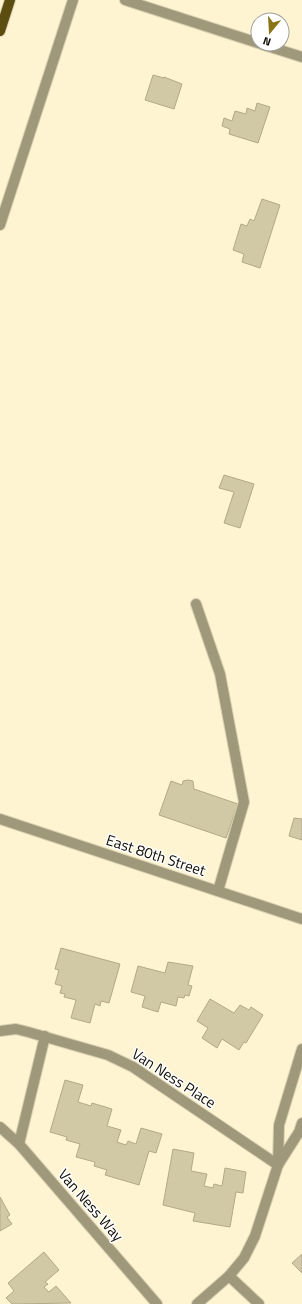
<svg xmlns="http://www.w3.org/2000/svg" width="302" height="1304" viewBox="0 0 302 1304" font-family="'Titillium Web',sans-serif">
	<rect width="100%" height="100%" fill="#fef4d1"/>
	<g fill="#d1c8a6" stroke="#b2a988">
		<path d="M153,75L164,78V77L182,84L174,109L145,100Z"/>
		<path d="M257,103L270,107L258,143L229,134L230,129L222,126L224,118L232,121L235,111L246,114L247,108L255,111Z"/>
		<path d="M262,199L280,205L260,268L242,262L244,254L233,250L241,224L247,226L250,219L254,221Z"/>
		<path d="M224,475L254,484L240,528L224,523L234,492L219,488Z"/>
		<path d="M188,780L193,781L194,789L238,804L226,838L159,815L171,781L182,785L183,781Z"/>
		<path d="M294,818L302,819V840L289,836Z"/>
		<path d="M61,948L120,964L109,1003L101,1001L100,1006L95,1004L90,1023L71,1018L76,1000L64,997L65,994L60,993L62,986L55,984L59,970L55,969Z"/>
		<path d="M168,962L193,966L188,985L192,986L189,996L185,995L184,998L178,997L176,1006L161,1002L158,1012L142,1007L145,996L131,992L138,966L165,973Z"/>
		<path d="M210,999L234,1013L240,1005L249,1010L251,1007L263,1015L246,1043L244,1042L239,1050L222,1039L217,1048L202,1038L208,1028L197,1021Z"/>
		<path d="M65,1080L83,1085L78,1102L91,1106L92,1103L112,1109L107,1126L121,1130L117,1142L126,1145L128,1141L136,1144L141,1128L162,1134L156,1153L149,1151L139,1185L105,1175L107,1170L94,1166L95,1162L76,1157L80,1144L66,1140L67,1137L50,1132Z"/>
		<path d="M173,1149L194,1153L191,1171L207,1174L204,1186L213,1188L214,1184L222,1186L225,1168L246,1172L243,1193L236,1192L230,1227L193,1221L195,1213L163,1205Z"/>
		<path d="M0,1197L10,1215L7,1217L12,1224L0,1231Z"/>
		<path d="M44,1252L59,1270L45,1282L48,1284L44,1287L49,1292L56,1286L71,1303L12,1304L6,1298L14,1291L8,1283Z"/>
		<path d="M302,1254V1273L292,1263Z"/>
	</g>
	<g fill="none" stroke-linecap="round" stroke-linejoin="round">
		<g stroke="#d8cfb0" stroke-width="12">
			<path id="service" d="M196,604L220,674L244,802L218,891"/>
		</g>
		<g stroke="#d8cfb0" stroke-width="12">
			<g id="minor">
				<path d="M125,0L258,43"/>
				<path d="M261,44L302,57"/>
				<path d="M0,225L73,0"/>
				<path d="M0,1031L16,1029L28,1032L108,1055L133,1067L278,1165"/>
				<path d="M0,1127L19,1144L157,1304"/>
				<path d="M19,1144L45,1036"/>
				<path d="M278,1165L299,1132L302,1123"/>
				<path d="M229,1276L259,1304"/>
				<path d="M197,1304L229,1276L244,1258L255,1236L278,1165L279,1125L302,1049"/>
			</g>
		</g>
		<g stroke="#d8cfb0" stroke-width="12">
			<path id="tertiary" d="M0,819L302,919"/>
		</g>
		<g stroke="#d8cfb0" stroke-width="12">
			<path id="primary" d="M0,31L10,0"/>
		</g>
		<use href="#service" stroke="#9f987b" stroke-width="10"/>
		<use href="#minor" stroke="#9f987b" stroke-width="10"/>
		<use href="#tertiary" stroke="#9f987b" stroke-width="10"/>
		<use href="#primary" stroke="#5b4c10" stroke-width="10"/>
	</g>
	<g text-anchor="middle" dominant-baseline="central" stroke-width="3" stroke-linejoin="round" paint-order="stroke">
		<g font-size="15" fill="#0f0c02" stroke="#fff">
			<text transform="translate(156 855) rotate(18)">East 80th Street</text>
			<text transform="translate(174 1078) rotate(33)">Van Ness Place</text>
			<text transform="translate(91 1205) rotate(49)">Van Ness Way</text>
		</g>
	</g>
	<g transform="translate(270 32) rotate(198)"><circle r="19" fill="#ffffff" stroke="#9f9e9a"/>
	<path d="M0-3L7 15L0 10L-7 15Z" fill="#8a7417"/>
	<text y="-6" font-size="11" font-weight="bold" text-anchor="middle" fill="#0f0c02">N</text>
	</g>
</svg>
